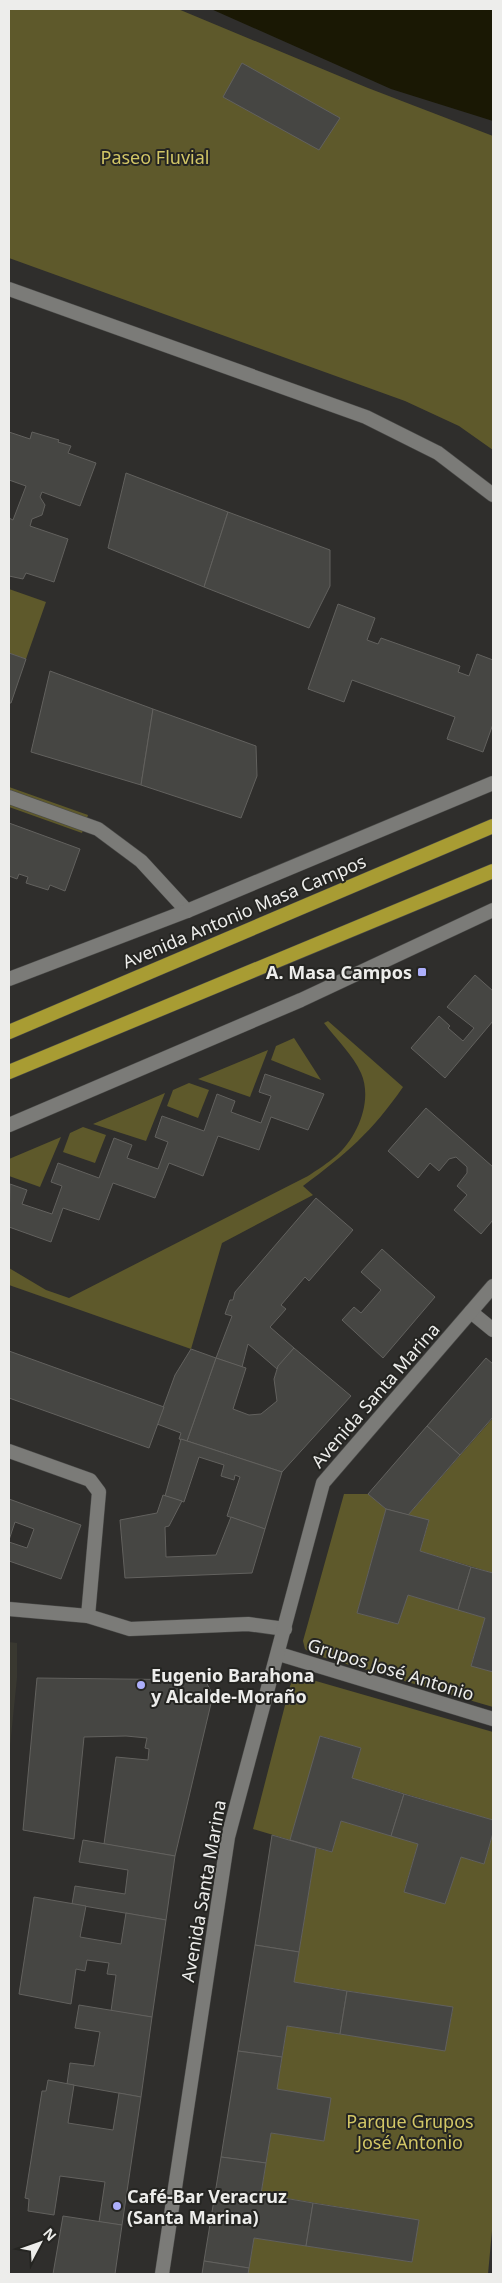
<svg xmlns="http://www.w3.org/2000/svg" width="502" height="2283" viewBox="0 0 502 2283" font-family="'Noto Sans',sans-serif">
	<rect width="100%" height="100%" fill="#2f2e2c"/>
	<path fill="#393830" d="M9,1642L17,1643V1678L9,1756Z"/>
	<g fill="#5e592b">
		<path d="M9,9H178L368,88L493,136V450L459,426L405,401L9,258Z"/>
		<path d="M9,589L46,602L26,659L9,653Z"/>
		<path d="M9,787L88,815L82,833L9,807Z"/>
		<path d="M328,1021L403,1087C372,1132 346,1154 303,1186L313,1195L222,1243L191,1349L9,1285V1268L46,1290L69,1298L308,1176C317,1170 328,1163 336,1156C358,1137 373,1100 361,1073C353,1055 336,1039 324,1023Z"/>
		<path d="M294,1038L321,1080L271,1060L276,1046Z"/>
		<path d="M268,1050L250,1097L198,1079L263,1052Z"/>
		<path d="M189,1083L209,1090L198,1118L167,1106L173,1090Z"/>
		<path d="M165,1093L146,1141L93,1124Z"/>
		<path d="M83,1127L106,1135L95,1163L63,1152L70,1133Z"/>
		<path d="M61,1137L40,1187L9,1176V1159Z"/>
		<path d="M492,1419L493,1420V1573L420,1551L429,1521L408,1515Z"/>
		<path d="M344,1494H368L386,1509L357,1613L398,1624L408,1595L485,1618L471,1665L493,1672V1707L312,1654L305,1649L303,1641Z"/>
		<path d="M302,1677L493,1732V1820L352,1778L361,1748L321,1736L290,1840L253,1829L290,1686L293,1680Z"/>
		<path d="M341,1821L418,1844L404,1891L445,1904L461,1857L484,1864L493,1833V2220L488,2274H248L254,2238L412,2262L419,2220L261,2194L271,2133L324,2141L330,2098L277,2089L287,2026L445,2050L453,2008L294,1982L316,1848L332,1852Z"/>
	</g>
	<path fill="#1a1804" d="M211,9H493V121L391,89Z"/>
	<g fill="#464643" stroke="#62615e">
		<path d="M242,63L340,118L319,150L223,97Z"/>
		<path d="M9,432L30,439L32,432L59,440L58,442L71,446L68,453L96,463L80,506L42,492L40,497L45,505L42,515L32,519L30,526L68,539L54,582L26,573L23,579L9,576V518L13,520L26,486L9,480Z"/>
		<path d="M126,473L228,512L204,587L108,548Z"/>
		<path d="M228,512L330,550V586L309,628L204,587Z"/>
		<path d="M338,604L375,618L367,640L378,644L381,638L460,666L458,672L469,676L477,654L493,660V724L483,752L447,739L455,717L352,680L344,702L308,689Z"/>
		<path d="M9,653L26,659L11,703H9Z"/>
		<path d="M50,671L153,709L141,785L31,752Z"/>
		<path d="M153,709L256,746L257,776L241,818L141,785Z"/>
		<path d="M9,823L80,849L65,891L50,885L48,890L26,883L28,877L19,874L17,879L9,876Z"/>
		<path d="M475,975L493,991V1021L445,1078L411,1048L439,1016L450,1026L448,1028L463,1041L474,1028L447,1007Z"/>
		<path d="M265,1074L324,1094L308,1130L271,1117L259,1150L218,1136L203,1176L169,1163L155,1198L113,1183L99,1220L63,1208L51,1242L9,1227L10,1184L27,1190L22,1204L52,1214L62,1186L51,1182L58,1163L99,1178L114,1138L132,1145L127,1158L158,1169L168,1142L155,1137L162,1116L204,1131L217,1094L235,1101L231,1112L261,1123L271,1096L259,1092Z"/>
		<path d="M426,1108L493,1167V1220L481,1234L454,1210L467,1195L457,1186L467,1173V1167L456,1157L449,1159L439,1171L430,1163L418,1178L388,1151Z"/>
		<path d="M316,1198L353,1230L309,1281L305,1277L281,1305L286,1309L270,1327L294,1348L277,1369L248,1344L242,1367L216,1358L232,1316L225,1314L230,1300H233L235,1292Z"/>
		<path d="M382,1249L435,1297L383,1358L342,1320L354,1307L361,1313L381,1290L361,1272Z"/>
		<path d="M294,1348L351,1396L282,1472L187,1441L216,1358L246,1368L233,1409L249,1415L261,1414L277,1401L274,1379L278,1366Z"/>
		<path d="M191,1349L216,1358L187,1441L179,1439L181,1433L157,1424L175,1375Z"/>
		<path d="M9,1351L164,1407L149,1448L9,1398Z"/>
		<path d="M486,1358L493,1364V1417L460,1455L427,1426Z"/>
		<path d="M427,1426L460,1455L408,1515L386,1509L368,1494Z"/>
		<path d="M181,1439L282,1472L265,1529L227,1516L240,1477L235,1475L234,1480L221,1476L224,1465L199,1457L184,1502L165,1496Z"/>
		<path d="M163,1495L182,1501L169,1526L165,1527L166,1557L216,1555L231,1517L265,1529L252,1573L125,1578L120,1520L157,1513Z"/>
		<path d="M9,1499L81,1525L61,1579L9,1561V1542L27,1548L34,1529L15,1522L9,1540Z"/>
		<path d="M386,1509L429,1520L420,1551L471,1567L458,1610L408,1595L398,1624L357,1613Z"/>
		<path d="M471,1567L493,1573V1672L471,1666L485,1618L458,1610Z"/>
		<path d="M37,1678L205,1680L213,1695L175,1856L104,1844L116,1757L148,1760L149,1749L145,1748L147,1738L126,1736L84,1737L74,1839L23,1830Z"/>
		<path d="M320,1736L361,1748L352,1778L404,1794L391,1836L341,1821L332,1852L290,1840Z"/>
		<path d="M404,1794L493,1820V1833L484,1864L461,1857L445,1904L404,1892L418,1844L391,1836Z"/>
		<path d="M272,1835L316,1848L299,1952L255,1945Z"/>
		<path d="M83,1840L175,1856L166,1920L72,1904L75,1886L125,1894L128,1870L79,1862Z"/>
		<path d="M34,1897L86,1906L80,1937L121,1944L126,1913L166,1920L152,2017L111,2011L116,1975L107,1974L109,1963L87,1960L85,1971L76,1969L71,2004L19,1994Z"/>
		<path d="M255,1945L299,1952L294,1982L347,1991L340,2034L287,2026L282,2057L238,2051Z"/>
		<path d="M347,1991L453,2007L445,2051L340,2034Z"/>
		<path d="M79,2005L152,2017L141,2097L67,2084L70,2063L94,2066L100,2032L75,2028Z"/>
		<path d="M238,2051L282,2057L277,2089L331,2098L324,2141L271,2133L266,2163L221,2157Z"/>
		<path d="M48,2080L74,2085L68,2123L113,2130L119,2093L141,2097L122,2225L99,2222L105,2182L60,2176L54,2215L28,2211L29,2199L25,2198L42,2091H46Z"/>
		<path d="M221,2157L266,2163L261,2194L313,2203L306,2246L254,2238L249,2268L204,2261Z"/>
		<path d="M313,2203L419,2220L412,2262L306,2246Z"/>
		<path d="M63,2216L122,2225L115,2274H53Z"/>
		<path d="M204,2261L249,2268L248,2274H202Z"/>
	</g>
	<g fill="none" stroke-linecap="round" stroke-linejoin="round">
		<g stroke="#4a4a48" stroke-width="15">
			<path id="pedestrian" d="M9,797L98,829L141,861L187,911"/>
		</g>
		<g stroke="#4a4a48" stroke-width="15">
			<g id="minor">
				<path d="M9,289L366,417L438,453L493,495"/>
				<path d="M9,979L187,911L493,783"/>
				<path d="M9,1125L301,1000L493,910"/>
				<path d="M471,1312L493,1330"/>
				<path d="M9,1451L90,1480L99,1492L88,1616"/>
				<path d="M9,1609L88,1616L130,1629L248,1624L285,1629"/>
				<path d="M279,1654L493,1719"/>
			</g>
		</g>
		<g stroke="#4a4a48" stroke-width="15">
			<path id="tertiary" d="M162,2274L228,1837L323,1483L493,1286"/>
		</g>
		<g stroke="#4a4a48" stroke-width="15">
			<g id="trunk">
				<path d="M9,1032L493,826"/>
				<path d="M9,1072L493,871"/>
			</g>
		</g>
		<use href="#pedestrian" stroke="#7b7b78" stroke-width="14"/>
		<use href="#minor" stroke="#7b7b78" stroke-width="14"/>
		<use href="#tertiary" stroke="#7b7b78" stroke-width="14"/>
		<use href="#trunk" stroke="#a89c33" stroke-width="14"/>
	</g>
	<g fill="#adaffb" stroke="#252522" stroke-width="2">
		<rect x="417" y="967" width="10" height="10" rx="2.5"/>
		<circle cx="141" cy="1685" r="5"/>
		<circle cx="117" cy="2206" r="5"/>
	</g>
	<g text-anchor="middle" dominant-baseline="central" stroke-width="4" stroke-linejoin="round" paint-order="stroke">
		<g font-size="18" fill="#d2c666" stroke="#252522">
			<text x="155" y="157">Paseo Fluvial</text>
			<text x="410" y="2121">Parque Grupos<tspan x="410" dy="21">José Antonio</tspan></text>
		</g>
		<g font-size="18" fill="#ededeb" stroke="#252522">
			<text transform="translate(244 911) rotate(-23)">Avenida Antonio Masa Campos</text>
			<text transform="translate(375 1395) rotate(-49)">Avenida Santa Marina</text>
			<text transform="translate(391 1669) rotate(17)">Grupos José Antonio</text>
			<text transform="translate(203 1891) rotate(-80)">Avenida Santa Marina</text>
		</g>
		<g font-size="18" font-weight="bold" fill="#ededeb" stroke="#252522" text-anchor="start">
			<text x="412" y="972" text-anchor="end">A. Masa Campos</text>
			<text x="151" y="1675">Eugenio Barahona<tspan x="151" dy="21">y Alcalde-Moraño</tspan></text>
			<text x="127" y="2196">Café-Bar Veracruz<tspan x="127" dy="21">(Santa Marina)</tspan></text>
		</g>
	</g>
	<rect width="502" height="2283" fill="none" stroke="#ededeb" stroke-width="20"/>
	<g transform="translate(40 2243) rotate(49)" stroke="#252522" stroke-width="4" paint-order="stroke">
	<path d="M0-4L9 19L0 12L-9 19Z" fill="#ededeb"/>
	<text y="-8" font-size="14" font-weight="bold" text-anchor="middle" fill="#ededeb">N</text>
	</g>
</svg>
